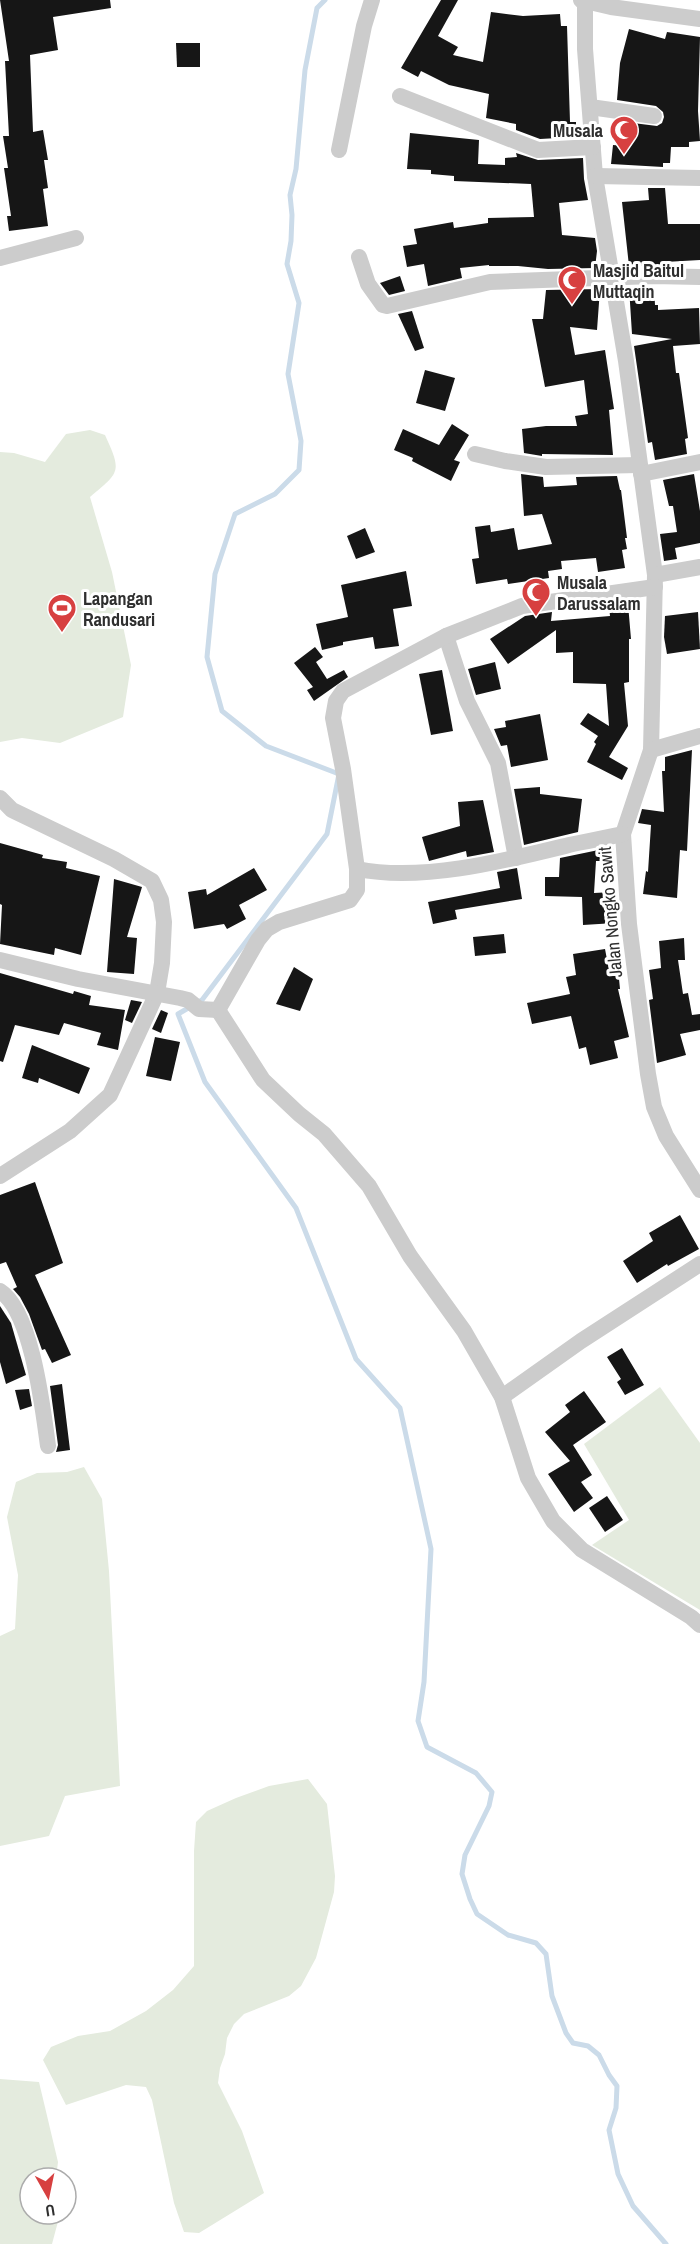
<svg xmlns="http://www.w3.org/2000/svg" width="700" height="2244" viewBox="0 0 700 2244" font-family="'Archivo Narrow',sans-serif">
	<rect width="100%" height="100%" fill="#fff"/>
	<g fill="#e4ebde">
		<path d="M90,430L105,435C122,472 120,472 90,497L112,572L131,665L123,717L60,743L22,738L0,742V452L14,453L45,462L66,434Z"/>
		<path d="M660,1387L700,1443V1610L592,1545L629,1520L584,1444Z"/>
		<path d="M84,1467L102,1499L109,1571L120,1786L65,1796L49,1836L0,1846V1636L15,1629L18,1575L7,1517L16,1482L37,1473L67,1472Z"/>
		<path d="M308,1779L327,1804L335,1876L334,1892L316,1958L301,1986L289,1996L244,2014L234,2024L227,2038L225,2054L220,2068L218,2083L242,2131L264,2193L199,2233L184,2232L174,2203L152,2100L146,2087L126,2085L66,2105L43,2060L51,2047L78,2036L110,2031L146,2011L173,1990L194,1966V1851L196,1822L207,1811L236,1798L269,1786Z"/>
		<path d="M0,2079L39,2082L58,2162L56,2178H30V2214H60L52,2244H0Z"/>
	</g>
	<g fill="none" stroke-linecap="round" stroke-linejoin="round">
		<path stroke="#cbdbe9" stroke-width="5" d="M325,0L317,8L305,70L296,169L290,195L292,215L291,241L287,264L299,303L288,374L301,441L299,470L275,494L235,514L215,574L207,657L222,711L266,746L339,774L327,834L202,1000L178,1014L205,1082L296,1208L356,1359L400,1408L431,1549L424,1682L418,1721L427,1747L476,1773L492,1792L489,1806L465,1855L462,1874L470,1899L477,1914L508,1935L536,1943L546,1954L552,1996L566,2033L573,2043L588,2046L599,2055L609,2075L617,2086L616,2108L609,2130L618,2174L633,2206L666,2244"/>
	</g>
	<g fill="#161616">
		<path d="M0,0H110L111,8L53,17L58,50L30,55L33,132L43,130L48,160H44L48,188L43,189L48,226L9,231L7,216H11L4,168H8L3,136H9L5,61H9Z"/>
		<path d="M441,0H458L438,36L458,47L453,55L483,62L491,12L523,16L560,14L561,26H567L570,122H576V137L540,139L516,130V124L486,118L489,94L449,85L421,71L418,77L401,68Z"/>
		<path d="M629,29L665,39L667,32L700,37L698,111L700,141L689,142V147H671L670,163H663V167L611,164L613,145L625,146V122L657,126L662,123L664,117L663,112L656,106L617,100L620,63Z"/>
		<path d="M176,43H200V67H177Z"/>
		<path d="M410,133L479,140L478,164L505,165V158L517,157L516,153L538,160L583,158L584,179L588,200L559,203L562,235L595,238L597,251L595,268L548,269L518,266H489V265L460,268L462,278L428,286L424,264L407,267L403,246L417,244L414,229L453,222L454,228L488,223V218L534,217L531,184L454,181V176L431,174V170L407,169Z"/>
		<path d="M648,188H665L668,224H700V260L665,262L666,266H629L622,202L649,200Z"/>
		<path d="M400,276L405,291L389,295L380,283Z"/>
		<path d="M629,287H654L655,305H658V310L699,308L700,344L673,346L676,373H679L688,438L685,439L687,454L655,460L652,442L648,443L634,346L672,339L632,334Z"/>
		<path d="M600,289L597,330L570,327L575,355L605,350L614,409L609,410L613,455L542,454V456L524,453L522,429L546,426H577L575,416L588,414L584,380L545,387L532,319H543L546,290Z"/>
		<path d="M412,311L424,348L415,351L398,314Z"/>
		<path d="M425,370L455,378L445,411L416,403Z"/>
		<path d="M452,424L469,435L454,460L460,462L451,481L412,461L413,458L394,450L403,429L439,445Z"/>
		<path d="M521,474L543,477L544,487L577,485L576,477L617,476L620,490H621L627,538H625L627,549L622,550L625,568L598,572L596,558L561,561L562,569L548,571L549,578L508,584L507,579L476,584L472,559L479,558L475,527L490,525L491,532L514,528L518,550L552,544L542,514L524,516Z"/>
		<path d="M694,474L700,511V543L675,548L677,559L664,561L660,534L677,532L673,506H669L663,480Z"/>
		<path d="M365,528L375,552L356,559L347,536Z"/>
		<path d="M406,571L412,606L393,609L399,646L375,649L373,637L343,642V645L322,650L316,624L348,617L341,585Z"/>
		<path d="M628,604L631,639H629V682L624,683L628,726L609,757L628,768L622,780L587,762L596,744L594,742L598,736L580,724L588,713L609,726L606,684L573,683V652L556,653V630L508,664L490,639L525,616L552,612L551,621L610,616L609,606Z"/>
		<path d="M698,612L700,649L667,654L664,637L665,616Z"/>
		<path d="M315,647L323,657L316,662L327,679L344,670L348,677L314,701L307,690L313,687L294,663Z"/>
		<path d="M495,662L501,689L476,695L468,669Z"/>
		<path d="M442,670L453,731L431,735L419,674Z"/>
		<path d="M540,714L548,760L511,767L507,745L501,746L494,729L506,727L505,721Z"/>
		<path d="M692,750L687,851L680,850L677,898L643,894L646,871L648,872L651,825L638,823L642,809L664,812L662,771H665V757Z"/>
		<path d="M540,787V794L582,799L578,832L524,845L514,789Z"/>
		<path d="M483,800L494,852L467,857L466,851L429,861L422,837L460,826L458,802Z"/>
		<path d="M0,843L43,855L42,858L67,862L66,868L100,876L81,955L55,948L54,955L0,944L2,905L0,904Z"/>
		<path d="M613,847L614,861H596L594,893L613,892L615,923L583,925L582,897L545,896V877H559L560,858Z"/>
		<path d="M254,868L267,890L239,905L246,919L227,929L224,924L194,929L188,892L206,889L207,895Z"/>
		<path d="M517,868L522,899L455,910L457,919L433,924L428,902L500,888L497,872Z"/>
		<path d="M114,879L142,887L127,937L137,938L134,974L107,972Z"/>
		<path d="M504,934L506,953L475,956L473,937Z"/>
		<path d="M684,938L685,960H678L683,994L688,993L692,1015L700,1014V1030L680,1034L686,1055L657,1063L649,1000L653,999L649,970L661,968L659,941Z"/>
		<path d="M605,949L609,970L618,969L620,989H618L629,1037L614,1041L618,1058L590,1065L586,1047L579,1049L571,1016L532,1024L527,1003L570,994L566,977L576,975L573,954Z"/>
		<path d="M294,967L313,979L300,1011L276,1004Z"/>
		<path d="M0,973L73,994L74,991L91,996L89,1005L125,1010L118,1050L97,1045L101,1033L64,1023L59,1035L15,1025L3,1062L0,1061Z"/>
		<path d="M131,1000L142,1002L132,1023L125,1020Z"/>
		<path d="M161,1010L168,1013L161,1033L152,1029Z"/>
		<path d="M155,1037L180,1042L171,1081L146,1076Z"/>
		<path d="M32,1045L90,1068L79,1094L39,1078L38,1083L22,1078Z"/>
		<path d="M35,1182L63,1263L35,1275L71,1355L52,1363L45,1349L42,1350L29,1314L20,1297L13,1289L17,1287L6,1262L0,1264V1195Z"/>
		<path d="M680,1215L699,1249L668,1266L667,1264L637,1283L623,1261L653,1241L649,1233Z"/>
		<path d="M0,1306L11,1323L26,1375L6,1384L0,1362Z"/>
		<path d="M622,1348L644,1385L625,1395L617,1382L621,1379L607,1357Z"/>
		<path d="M62,1384L70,1450L56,1452L58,1445L50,1386Z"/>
		<path d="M29,1389L32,1406L20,1410L15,1390Z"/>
		<path d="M584,1391L606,1422L573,1445L592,1475L581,1482L593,1498L574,1512L548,1474L570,1461L545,1432L570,1412L565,1405Z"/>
		<path d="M607,1496L623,1520L605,1532L589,1508Z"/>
	</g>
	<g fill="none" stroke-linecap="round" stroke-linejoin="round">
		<g stroke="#ccc" stroke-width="16">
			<path d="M581,0L611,7L700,19"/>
			<path d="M585,2V49L595,176L626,361L655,575L651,750L623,834L629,924L648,1074L654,1107L666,1136L700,1190"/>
			<path d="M400,96L538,150L593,147"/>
			<path d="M590,107L654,116"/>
			<path d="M339,150L364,26L372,0"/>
			<path d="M595,176L700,178"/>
			<path d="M359,257L368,284L383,305L387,306L490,282L653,276L700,277"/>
			<path d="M0,258L76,238"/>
			<path d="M475,454L505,461L546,467L639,465"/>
			<path d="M641,474L700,462"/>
			<path d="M655,575L700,567"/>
			<path d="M446,636L467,701L498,763L516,858"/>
			<path d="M651,750L700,736"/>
			<path d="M0,798L12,810L114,859L152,881L161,900L164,922L162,963L157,993L110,1095L70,1131L0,1176"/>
			<path d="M357,869C423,882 504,861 569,845C587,841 605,838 623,834"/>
			<path d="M0,960L78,979L180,998L188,1000L199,1009L218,1010"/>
			<path d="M218,1010L263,1080L299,1114L324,1134L369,1186L410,1256L464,1331L502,1397L528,1478L553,1521L582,1550L691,1617L700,1625"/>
			<path d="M218,1010L258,940L267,929L279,922L350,900L357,890V869L343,769L333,718L336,701L343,691L446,636L522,606L655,587"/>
			<path d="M0,1291C32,1311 43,1410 48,1446"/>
			<path d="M502,1397L581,1341L700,1264"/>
		</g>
	</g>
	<defs>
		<g id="mosque-pin" transform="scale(1.5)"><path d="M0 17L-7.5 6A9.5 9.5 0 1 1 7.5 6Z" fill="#d74040" stroke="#fff"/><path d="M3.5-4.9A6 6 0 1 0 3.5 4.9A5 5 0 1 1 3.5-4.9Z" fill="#fff"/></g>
		<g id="stadium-pin" transform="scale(1.5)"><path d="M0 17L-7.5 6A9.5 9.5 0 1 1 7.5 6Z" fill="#d74040" stroke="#fff"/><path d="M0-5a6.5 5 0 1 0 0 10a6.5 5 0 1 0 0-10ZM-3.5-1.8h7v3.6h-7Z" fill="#fff"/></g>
	</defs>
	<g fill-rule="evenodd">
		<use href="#mosque-pin" x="624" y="130"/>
		<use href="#mosque-pin" x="572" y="280"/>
		<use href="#mosque-pin" x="536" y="592"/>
		<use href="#stadium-pin" x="62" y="608"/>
	</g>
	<g text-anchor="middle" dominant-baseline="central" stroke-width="6" stroke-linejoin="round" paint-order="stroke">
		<g font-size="18" font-weight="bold" fill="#2f2f2f" stroke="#fff" text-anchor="start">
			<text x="603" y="130" text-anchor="end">Musala</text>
			<text x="593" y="270">Masjid Baitul<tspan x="593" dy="21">Muttaqin</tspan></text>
			<text x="557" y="582">Musala<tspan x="557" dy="21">Darussalam</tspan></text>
			<text x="83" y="598">Lapangan<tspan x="83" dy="21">Randusari</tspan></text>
		</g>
		<g font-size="18" fill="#2f2f2f" stroke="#fff">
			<text transform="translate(610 912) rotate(-95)">Jalan Nongko Sawit</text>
		</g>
	</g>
	<g transform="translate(48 2196) rotate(171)"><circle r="28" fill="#ffffff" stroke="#acacac" stroke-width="1.5"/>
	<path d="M0-4.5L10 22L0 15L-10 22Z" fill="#d74040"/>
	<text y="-9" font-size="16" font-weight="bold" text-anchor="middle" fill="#2f2f2f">U</text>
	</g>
</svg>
